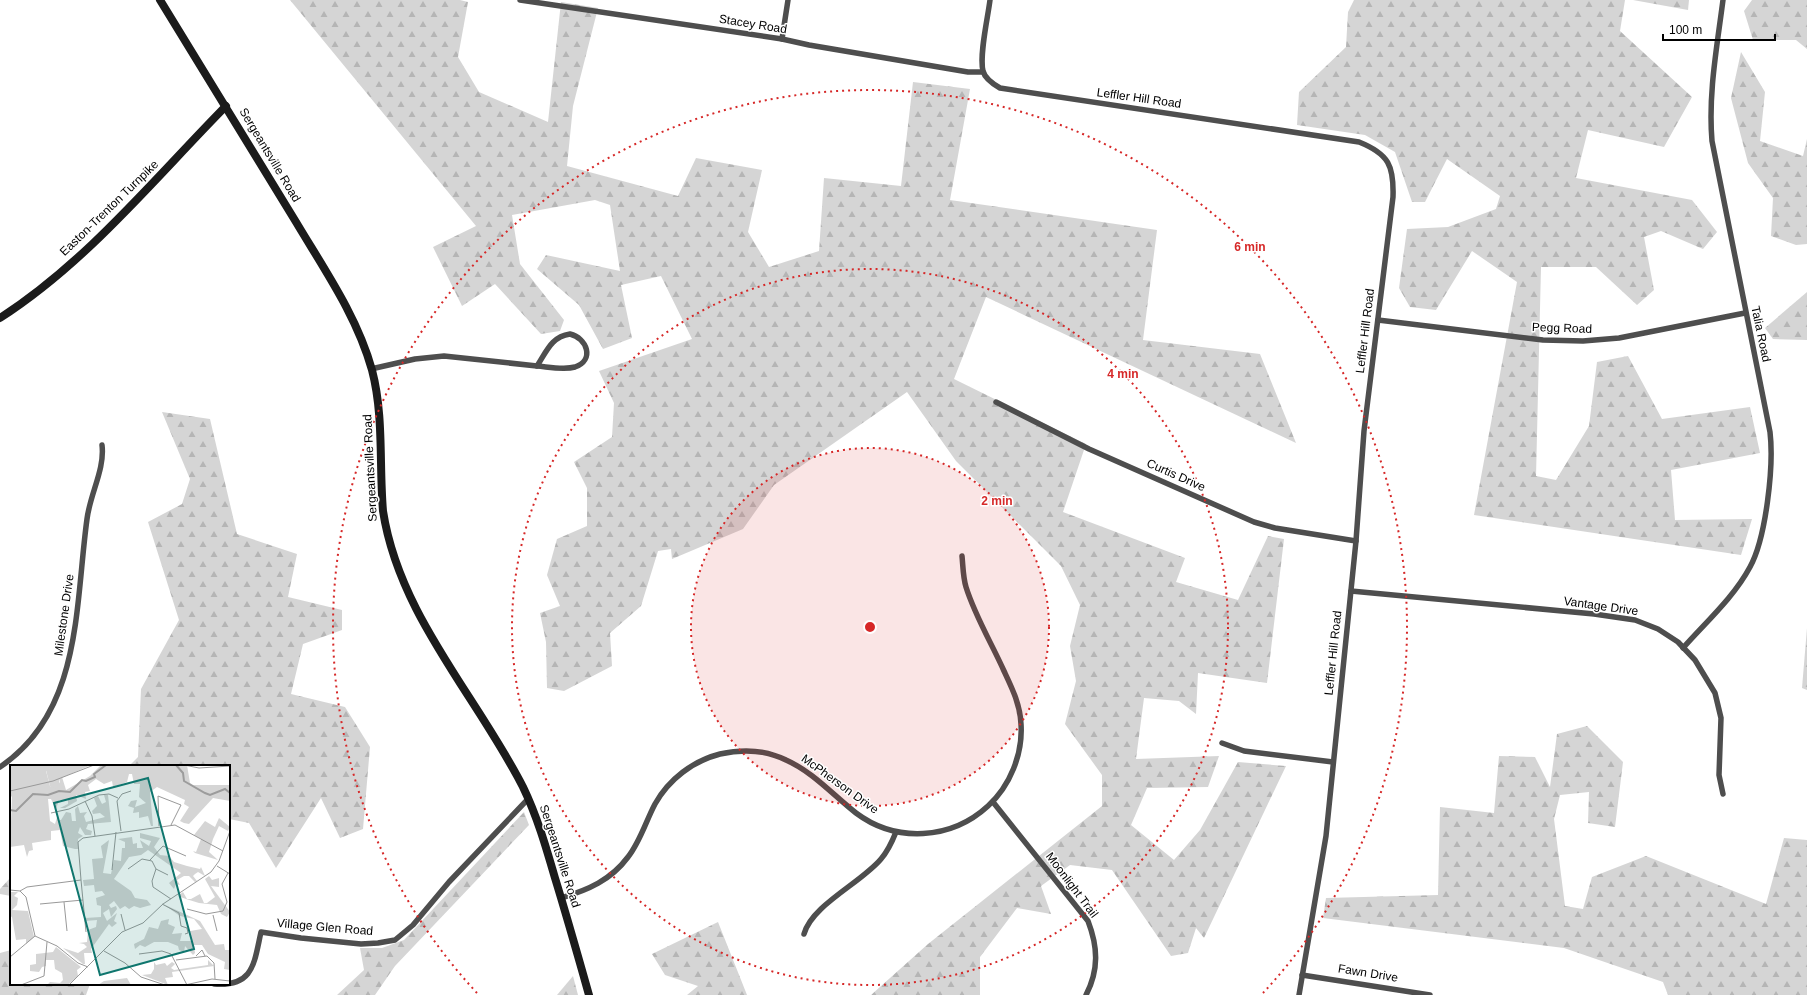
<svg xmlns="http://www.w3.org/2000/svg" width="1807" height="995" viewBox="0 0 1807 995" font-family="Arial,sans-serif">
	<defs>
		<pattern id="forest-firs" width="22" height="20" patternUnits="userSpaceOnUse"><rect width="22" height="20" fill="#d5d5d5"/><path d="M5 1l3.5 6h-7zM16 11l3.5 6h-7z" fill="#b5b5b5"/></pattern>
	</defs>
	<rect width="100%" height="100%" fill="#fff"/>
	<g fill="url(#forest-firs)">
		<path d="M290,0H460L468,2L458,57L479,92L548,122L561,2L598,8L573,106L567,166L678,196L696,158L762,170L748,232L769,267L819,251L824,178L901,186L913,82L970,89L950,200L1157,230L1143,340L1260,354L1296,443L986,297L954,379L1086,444L1063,512L1185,558L1176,582L1238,600L1268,536L1284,539L1267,683L1198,673L1196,714L1179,701L1144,698L1136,759L1219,756L1208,787L1147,788L1131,825L1174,860L1200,830L1238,762L1286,766L1204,938L1196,928L1188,953L1171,956L1112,870L1070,865L1041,886L1051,914L1017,908L980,957V995H871L928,944L1102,806V775L1065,724L1076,681L1070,646L1080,605L1061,566L956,461L907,392L774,485L743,529L672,559L671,549L658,551L641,606L610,633L612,666L564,691L547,688L546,642L540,613L560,606L547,575L557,539L587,526V488L574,462L612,437L614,403L599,371L692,339L661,276L621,285L632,338L603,349L579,305L537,269L546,255L620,271L610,205L595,200L512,215L520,264L564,320L560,331L541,334L495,284L462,306L433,247L476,226Z"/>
		<path d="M1354,0H1625L1620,31L1692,97L1664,147L1588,130L1576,178L1692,200L1717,232L1703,249L1661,231L1644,237L1654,290L1637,305L1596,267H1541L1536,476L1556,480L1589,426L1597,362L1628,356L1662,419L1750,407L1760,453L1671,470L1675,520L1752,519L1741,555L1474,515L1517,282L1472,251L1436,310L1410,307L1399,288L1407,229L1448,227L1496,209L1500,196L1447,159L1425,202H1412L1395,152L1365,135L1297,125L1299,92L1346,47L1348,12Z"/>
		<path d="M1633,0H1689L1688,10Z"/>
		<path d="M1752,0H1807V49L1796,40H1753L1744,11Z"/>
		<path d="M1741,52L1765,92L1760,141L1803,156L1807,139V244L1796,245L1771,236L1773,198L1748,163L1731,98Z"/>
		<path d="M1807,292V340L1773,339L1765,328Z"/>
		<path d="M162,412L210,419L237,534L297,554L288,597L342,610V630L303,644L291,694L345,707L370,747L363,829L340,838L321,798L276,868L249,823L229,819V766H129L138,757L141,689L179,620L148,522L182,504L190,479Z"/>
		<path d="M1807,628V690L1802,688Z"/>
		<path d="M1587,726L1623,762L1615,827L1588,823L1589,792L1560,795L1554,819L1565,906L1583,909L1592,877L1646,856L1766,904L1784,838L1807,840V995H1668L1663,982L1564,948L1323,918L1326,898L1438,895L1440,807L1494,813L1499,756L1535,757L1550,787L1557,734Z"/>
		<path d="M524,812L529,825L395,966L375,995H337L364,970L360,948H382L404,940Z"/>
		<path d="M11,877V896L0,894V889Z"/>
		<path d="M718,922L747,995H687L698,986L665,975L652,954Z"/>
		<path d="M11,950V984H90L86,995H0V953Z"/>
		<path d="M573,976L578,995H557Z"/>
	</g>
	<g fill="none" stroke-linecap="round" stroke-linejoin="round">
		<g stroke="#4e4e4e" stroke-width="5.5">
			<path d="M520,0L782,39L809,45L968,72H983"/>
			<path d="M990,0C988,17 979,55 983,71C985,79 993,84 1000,88L1359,142C1389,154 1394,166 1393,197L1364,431L1356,541L1326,836L1299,995"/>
			<path d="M782,39L788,0"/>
			<path d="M1378,320L1543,340L1583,341L1619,338L1745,313"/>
			<path d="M570,334C587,338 595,360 575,367C564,370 549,367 537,366C547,351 551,337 570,334Z"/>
			<path d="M371,369L415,359L444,356L537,366"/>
			<path d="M996,402L1089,449L1254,522L1275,528L1356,541"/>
			<path d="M1351,591L1594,614L1635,620L1658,629L1678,642L1695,660L1715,693L1721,718L1719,775L1723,794"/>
			<path d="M1683,648C1706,622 1734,597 1750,567C1766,538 1774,466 1770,432L1712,141C1708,94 1717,47 1723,0"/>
			<path d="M1222,743L1244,751L1333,762"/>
			<path d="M0,767C82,712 75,606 87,519C90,494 105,469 102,445"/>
			<path d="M993,802L1088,921C1098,947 1099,970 1086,995"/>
			<path d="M561,898C588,890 611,880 628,857C640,842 646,821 655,804C669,779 693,761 720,754C742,749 766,750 786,760C813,772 833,795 856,813C896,843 951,840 988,806C1010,786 1023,754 1021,724C1020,704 1012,688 1004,671C992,644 975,616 966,587C963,577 963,566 962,556"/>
			<path d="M804,934C812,905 861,883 881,859C888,851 892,842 896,832"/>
			<path d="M1302,975L1430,995"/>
			<path d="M214,984C254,987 254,963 261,932L301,938L361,944L378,943L395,940L413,925L449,882L528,799"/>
		</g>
		<g stroke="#1b1b1b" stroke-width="8">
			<path d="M160,0C205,74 251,148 296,222C324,269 357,316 372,370C384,416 379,464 383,511C399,615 476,695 523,787C537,816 546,847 555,878C567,917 578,956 589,995"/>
			<path d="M0,318C87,262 154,179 226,106"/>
		</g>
	</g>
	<circle cx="870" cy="627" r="179" fill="#d62828" fill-opacity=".12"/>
	<g fill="none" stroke="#d62828" stroke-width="2" stroke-dasharray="2 4">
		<circle cx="870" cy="627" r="179"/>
		<circle cx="870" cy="627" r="358"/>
		<path d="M477 993A537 537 0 1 1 1263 993"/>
	</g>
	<g text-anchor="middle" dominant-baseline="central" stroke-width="3" stroke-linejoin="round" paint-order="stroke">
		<g font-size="12" fill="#000" stroke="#fff">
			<text transform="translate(753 24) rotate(9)">Stacey Road</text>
			<text transform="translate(1139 98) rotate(8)">Leffler Hill Road</text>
			<text transform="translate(270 155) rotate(59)">Sergeantsville Road</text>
			<text transform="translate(109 208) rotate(-44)">Easton-Trenton Turnpike</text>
			<text transform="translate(1562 328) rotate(2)">Pegg Road</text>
			<text transform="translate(1365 331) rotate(-83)">Leffler Hill Road</text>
			<text transform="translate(1761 334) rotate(78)">Talia Road</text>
			<text transform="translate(370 468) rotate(-93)">Sergeantsville Road</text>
			<text transform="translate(1176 475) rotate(24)">Curtis Drive</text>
			<text transform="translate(1601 606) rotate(8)">Vantage Drive</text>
			<text transform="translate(64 615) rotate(-82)">Milestone Drive</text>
			<text transform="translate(1333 653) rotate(-84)">Leffler Hill Road</text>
			<text transform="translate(840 784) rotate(36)">McPherson Drive</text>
			<text transform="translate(560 856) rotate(72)">Sergeantsville Road</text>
			<text transform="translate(1072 885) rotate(53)">Moonlight Trail</text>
			<text transform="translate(325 927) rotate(5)">Village Glen Road</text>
			<text transform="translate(1368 973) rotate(9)">Fawn Drive</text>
		</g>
	</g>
	<g transform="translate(10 765)">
		<rect width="220" height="220" fill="#fff"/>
		<path d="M45,0H81L49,14L50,25H44L40,21L36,5Z" fill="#d5d5d5"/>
		<path d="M0,0H45L36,6L40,21L49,25L46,23L50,17L49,14L52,12L56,25L80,11L91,0H177L180,18L183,20H220V36L203,33L179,59L174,58L170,56L179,42L174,39L175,35L147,22L140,27L143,61H141L138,51L129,53V47L123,48L124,43L118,41L121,36L127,35L125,42L136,38L129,32L130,19H124L122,9H119L117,17L103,22L102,16L94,19L86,14L78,20L80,26L75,27L76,34L66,30L67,36L55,43H50L58,39V35H49L46,44L41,34H38L40,56L45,59L48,49V55H51L56,47L61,48L62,56H66L65,44L68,41L70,48L77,47L74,51L76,57L95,52L90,48L83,49L82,46L87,41L84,33L88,31L92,39L96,37L94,30H98L101,57L78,59L76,64L82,66L81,70H75L70,62L68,68L73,71L68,74V84H65L53,81L50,65L41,66V75L22,78L23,85L19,86L17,92L14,80L0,82L2,32L0,30ZM209,53L220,62L218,66L209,61L203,74L199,87L208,95L185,88L183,86L186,87L191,74L184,70L195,56L205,62ZM130,68L150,73L144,82L150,90L159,91L164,97L177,101L190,104L191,102L195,111L188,107L185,109L183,111L187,116L185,117L179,111H174L167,115L170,120L166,119L164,124L159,118L171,108L138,85L131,90L119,92L104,114L121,126L125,133L137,135L141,140L130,143L124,141L119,144L115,141L110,144L104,136L99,140L101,143L106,141L107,144L101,152L99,144L93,148L97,156L107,148L104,156L107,158L102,162L99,159L81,184L82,188H74L75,199H73L53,183L68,188L77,182L74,179L69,178L77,177L78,165L86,162L87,155L75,156V153L91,152V141L87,140L86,133L95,130L92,126L85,127L84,120L74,121L73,115L84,114L82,94L93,93L91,81L99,75L93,108L101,109L104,95L111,96L112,83H115V77L108,74L122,72L123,79L127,78V83H133L130,75L139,81L141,76L130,73ZM199,111L202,115L209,113V122L201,121L220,147L217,152L211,149L207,140L189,138L176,134L168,131L173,127L177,134H181L190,129L194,138H197L205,132L195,114ZM0,127H8L4,131L8,133L7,140L2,145L18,146L24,172L16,179V174L6,175L2,152L0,151ZM153,139L190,156L205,180L214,179L215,185H220V205L214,204L215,197L198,189L192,180H184L185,188L183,190L175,181L174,187L169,185L168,181L158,177H144L135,182L130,180L125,184L124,179L134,174L139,162L148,164L151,156L159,154L158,159L165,162L162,169L172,168L170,176H182L180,166L192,164L184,154L170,151ZM46,182L71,202L67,205L68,211L58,220H37L40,217L50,218L53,215L52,208L45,204L44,195H36V201L32,202L29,207L20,206V200L26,199V189L43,187ZM198,195L204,201L162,207L163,212L155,213L158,220L132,210L141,209L144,204V197L146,200L155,198L157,201L162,197L165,199L161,203L164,205L198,200ZM117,213L121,220H88L94,216Z" fill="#d5d5d5"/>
		<path fill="none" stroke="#9c9c9c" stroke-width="2" d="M166,0L173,8L174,16L195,28L200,30L215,24L220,28M0,45L6,46L23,29L38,30L49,26L60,27L72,15L76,16L85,12L84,9L96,0"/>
		<path fill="none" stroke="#999" stroke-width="1" d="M174,0L189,3L220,1M0,26L43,16L84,0M75,36L82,51L85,71M41,48L59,44L89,30L99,29L108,33M149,61L148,31L171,40L161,60M111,66L107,36L112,29L121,26M140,95L153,81L176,91M207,101L220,109M118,104L132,94L142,96L146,104L142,116L143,122L161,134M146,104L158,110M102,105L106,67M71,115L76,167M0,125L10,126L16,132L25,171L47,181L68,198L78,202M10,126L17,122L71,115L68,77L73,73L165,60L213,86M54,137L57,166M30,139L73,135M152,139L169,148L171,161L177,163L178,168L175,169M177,144L196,149L213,146L217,137L212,119L218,108M111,149L115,165M203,150L207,166M94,186L115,198L131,212L155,220M129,189L152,186L161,189L177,220M186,191L192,185L195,191M0,192L25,171M166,195L197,191L204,198L205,214M11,220L34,211L37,177M59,220L112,167L133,158L153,139L201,107L209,96L220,66M175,220L202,214L220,216"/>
		<path fill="#0f766e" fill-opacity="0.15" stroke="#0f766e" stroke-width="2" d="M138,13L184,184L90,210L44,38Z"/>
		<rect width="220" height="220" fill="none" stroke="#000" stroke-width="2"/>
	</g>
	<circle cx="870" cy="627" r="6" fill="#d62828" stroke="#fff" stroke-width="2"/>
	<g font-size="12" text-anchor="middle" font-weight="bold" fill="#d62828" stroke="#fff" stroke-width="3" stroke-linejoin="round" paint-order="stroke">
		<text x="1250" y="251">6 min</text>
		<text x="1123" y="378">4 min</text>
		<text x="997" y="505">2 min</text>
	</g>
	<path d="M1663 34v6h112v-6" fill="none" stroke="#000000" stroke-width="2"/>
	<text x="1669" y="34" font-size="12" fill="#000000" stroke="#ffffff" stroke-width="3" paint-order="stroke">100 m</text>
</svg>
